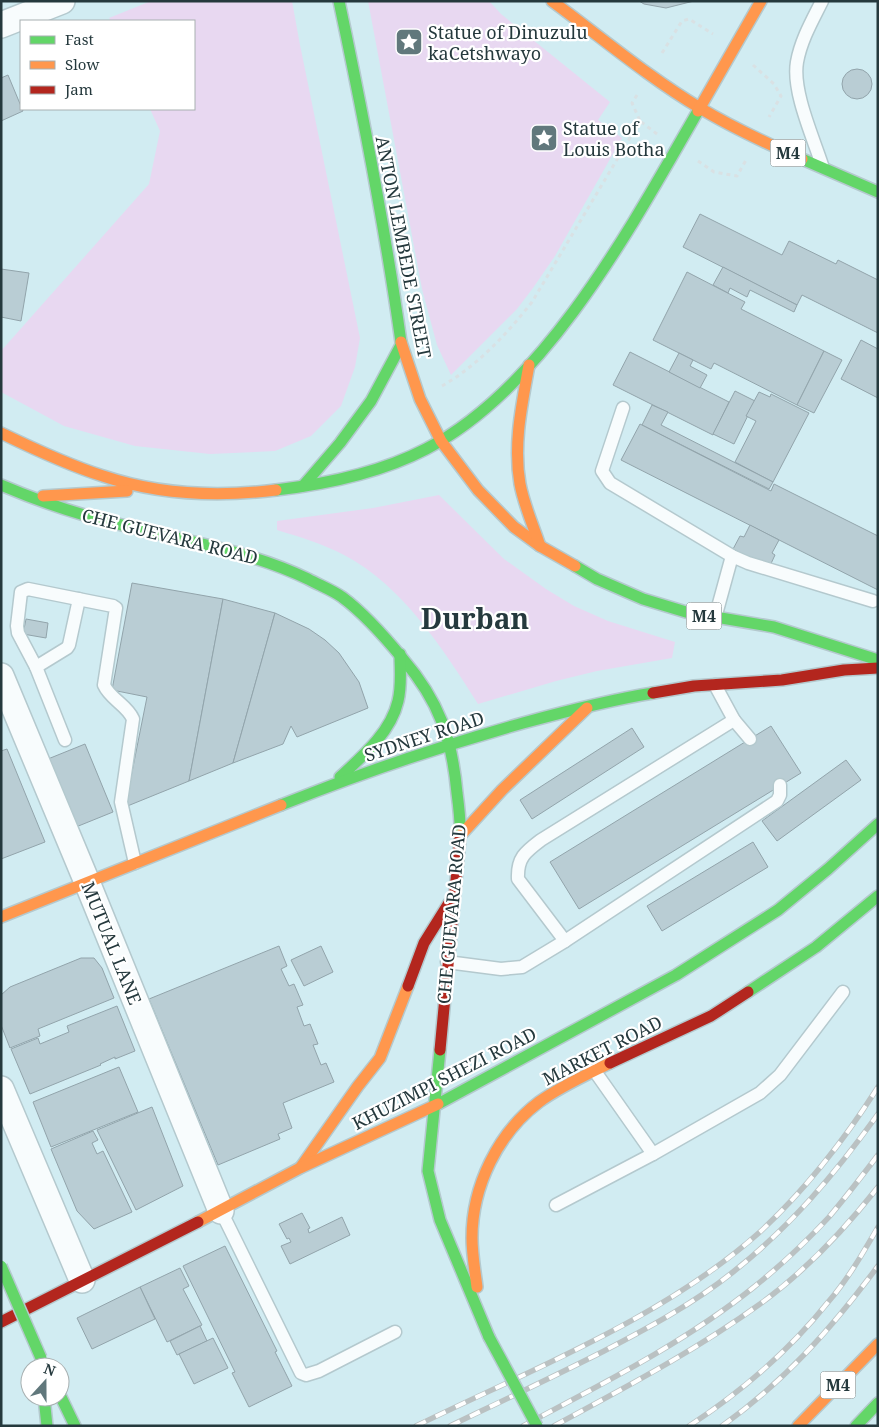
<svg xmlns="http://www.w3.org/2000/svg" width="879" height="1427" viewBox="0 0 879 1427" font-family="'Noto Serif',serif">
	<rect width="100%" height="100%" fill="#d1ecf2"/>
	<g fill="#e8d8f1">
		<path d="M151,1H292L300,45L360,338L355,367L341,406L311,436L275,451L210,454L135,446L64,426L1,392V351L149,184L160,131L150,109H194V21H111L109,18Z"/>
		<path d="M368,1H489L501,14L610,102L598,120L622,138L555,256L533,288L517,309L451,375L437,345L422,289Z"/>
		<path d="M439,495L504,559L546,589L574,606L608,621L675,642L672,658L597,671L556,681L478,704C444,650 402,585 344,555C323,544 300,537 277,530V521L373,508Z"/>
	</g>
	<g fill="#b9cdd4" stroke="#92a4ab">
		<path d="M639,1H694L666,8L644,4Z"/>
		<circle cx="857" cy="84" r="15"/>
		<path d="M8,75L23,111L1,121V78Z"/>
		<path d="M700,214L782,255L789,241L836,264L838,260L878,280V333L802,295L797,305L683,247Z"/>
		<path d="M723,267L797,305L794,312L750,290L747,297L730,288L728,293L713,285Z"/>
		<path d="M1,269L29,273L21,321L1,317Z"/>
		<path d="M687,272L745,302L741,309L824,351L797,405L714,363L711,369L653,340Z"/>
		<path d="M861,340L878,349V398L841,379Z"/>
		<path d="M824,351L842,360L814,413L797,405Z"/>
		<path d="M630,352L729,402L713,435L613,385Z"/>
		<path d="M679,353L693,360L690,366L707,375L700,388L669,372Z"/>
		<path d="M735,391L755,401L734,444L713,434Z"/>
		<path d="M759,392L770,397L771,394L809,413L773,482L735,462L756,421L746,416Z"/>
		<path d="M652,405L668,412L661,425L773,482L769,489L642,425Z"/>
		<path d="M640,424L771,491L774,484L878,536V590L621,460Z"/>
		<path d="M750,525L779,540L772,553L775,555L768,570L732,551L740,536L744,537Z"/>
		<path d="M132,583L223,599L189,781L125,807L147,697L112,690Z"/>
		<path d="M223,599L275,613L233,763L189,781Z"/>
		<path d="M275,613L309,629L325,640L339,653L359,682L368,708L297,737L291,726L283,744L233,763Z"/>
		<path d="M26,619L48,623L46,638L23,634Z"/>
		<path d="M771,726L801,773L579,909L550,862Z"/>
		<path d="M632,728L644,747L532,819L520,800Z"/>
		<path d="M85,744L113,812L71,829L43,761Z"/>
		<path d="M7,749L45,842L1,859V751Z"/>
		<path d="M846,760L861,780L777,841L762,821Z"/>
		<path d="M753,842L768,867L662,931L647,906Z"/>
		<path d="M279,946L287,966L281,969L289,986L294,984L303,1005L297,1007L304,1026L310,1024L318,1044L313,1045L321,1065L326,1063L334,1082L283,1103L292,1128L278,1134L280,1139L218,1165L149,999Z"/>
		<path d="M321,946L333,972L304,986L291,960Z"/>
		<path d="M81,958H94L102,968L114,998L38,1029L40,1036L10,1048L1,1025V995L10,987Z"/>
		<path d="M117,1006L135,1051L115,1059V1057L100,1064L101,1065L30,1094L11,1049L38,1038L40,1044L69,1032L67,1026Z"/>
		<path d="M119,1067L138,1112L51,1147L33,1102Z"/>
		<path d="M152,1107L183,1186L136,1210L97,1130Z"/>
		<path d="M93,1131L98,1140L92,1143L97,1154L103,1151L132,1212L94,1229L77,1211L51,1149Z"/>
		<path d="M302,1213L310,1228L308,1229L309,1233L342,1217L350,1235L290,1264L281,1246L291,1242L289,1238L287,1239L279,1224Z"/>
		<path d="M225,1246L277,1351L275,1352L292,1386L249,1407L232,1373L235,1372L183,1266Z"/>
		<path d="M180,1268L189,1286L183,1289L202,1325L167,1342L140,1287Z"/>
		<path d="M140,1287L155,1319L92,1349L77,1318Z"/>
		<path d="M200,1326L207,1341L177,1355L170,1341Z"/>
		<path d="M213,1338L228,1368L194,1384L179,1354Z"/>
	</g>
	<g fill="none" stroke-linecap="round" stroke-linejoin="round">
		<g stroke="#b4c9ce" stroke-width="15">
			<g id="lane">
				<path d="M822,1C812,21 801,40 797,62C792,91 813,137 822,165"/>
				<path d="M623,408L602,471L610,483L732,556L748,563L873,601"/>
				<path d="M715,618L732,556"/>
				<path d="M36,667L67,648L69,645L79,599"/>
				<path d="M715,685L734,720L750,739"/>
				<path d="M65,740L36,667L18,633L17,626L21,592L28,589L113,606L116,608L104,685C110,699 127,705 133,719L121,802L135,863"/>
				<path d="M565,941L518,879C517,858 525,852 541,840L734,720"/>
				<path d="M447,962L501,969L522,967L565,941L777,801L780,795V785"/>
				<path d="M594,1070L653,1154"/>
				<path d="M556,1205L653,1154L760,1093L780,1075L843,992"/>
				<path d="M221,1211L301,1373L306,1375L319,1371L395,1332"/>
			</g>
		</g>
		<g stroke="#b4c9ce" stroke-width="28">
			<g id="street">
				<path d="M1,25L62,1"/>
				<path d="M1,676L87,882L221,1211"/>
				<path d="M1,1089L82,1280"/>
			</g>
		</g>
		<g stroke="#b4c9ce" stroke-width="14">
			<g id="fast">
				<path d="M339,1C363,114 385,227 401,342"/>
				<path d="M802,159L878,192"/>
				<path d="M1,485C43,503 86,517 130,527C191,542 252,552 308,579C319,585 332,590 342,597C365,614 385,637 403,659C439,701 452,738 457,793C459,808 461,823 460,838"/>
				<path d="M303,486L340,443L371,401L401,345"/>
				<path d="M276,490C327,484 380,473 426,449C545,388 633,224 698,111"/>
				<path d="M575,566L597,579L643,599L686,612L774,627L878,660"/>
				<path d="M340,777C363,756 391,732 398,701C402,685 400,669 400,654"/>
				<path d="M281,805C361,773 441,746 523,723C567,711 609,700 653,693"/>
				<path d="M748,992L816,947L878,896"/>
				<path d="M440,1050L428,1171L440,1220L489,1337"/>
				<path d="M438,1104L676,975L778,910L828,869L878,824"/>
				<path d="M60,1395L75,1426"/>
				<path d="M44,1397L47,1426"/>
				<path d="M856,1426L878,1403"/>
			</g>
		</g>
		<g stroke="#b4c9ce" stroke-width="14">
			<g id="slow">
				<path d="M552,1C601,37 648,77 700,108C733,128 768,144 802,159"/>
				<path d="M698,111L761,1"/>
				<path d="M401,342L420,399L441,441L478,490L514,527L540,546L575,566"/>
				<path d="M529,365C522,404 513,444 520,484C524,505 533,525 540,546"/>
				<path d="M1,433C34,449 68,465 103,476C159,495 218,497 276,490"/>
				<path d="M43,496L127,491"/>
				<path d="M460,836L502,790L587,708"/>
				<path d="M1,917L281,805"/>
				<path d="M301,1167L358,1086L380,1058L408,986"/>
				<path d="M198,1222L300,1168L438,1104"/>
				<path d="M477,1287C475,1271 472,1254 472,1238C472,1186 498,1133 539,1102C561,1086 586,1075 610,1063"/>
				<path d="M798,1426L878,1344"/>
			</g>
		</g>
		<g stroke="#b4c9ce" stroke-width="14">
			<g id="jam">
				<path d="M653,693L694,686L782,680L844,670L878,668"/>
				<path d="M408,986L424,943L449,903"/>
				<path d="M440,1050L460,838"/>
				<path d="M610,1063L711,1016L748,992"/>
				<path d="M1,1322L198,1222"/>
			</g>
		</g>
		<g stroke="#d9e1e4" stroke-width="3" stroke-dasharray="4 4" stroke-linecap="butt">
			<path d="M662,53L682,21L689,19L713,34"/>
			<path d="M753,65L774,84L781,96L769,117"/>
			<path d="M637,95L632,103L640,121"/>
			<path d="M698,161L714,172L737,176L746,160"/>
			<path d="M442,386C478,365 506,335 532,302L640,121L657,134"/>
		</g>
		<use href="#lane" stroke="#f8fcfd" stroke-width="12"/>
		<use href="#street" stroke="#f8fcfd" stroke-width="25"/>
		<use href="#fast" stroke="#63d668" stroke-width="11"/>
		<use href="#slow" stroke="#ff974d" stroke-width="11"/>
		<use href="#jam" stroke="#b3261e" stroke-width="11"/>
		<g stroke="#bac1c2" stroke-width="5.5">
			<g id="rail">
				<path d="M416,1426C532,1369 664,1318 761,1231C806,1189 845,1139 878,1087"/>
				<path d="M450,1426C502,1401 553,1377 604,1351C648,1328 693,1304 733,1272C791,1226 835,1174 878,1114"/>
				<path d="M523,1426C602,1384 684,1343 754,1287C780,1266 806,1242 829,1217C846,1197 862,1176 878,1155"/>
				<path d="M554,1426C624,1388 695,1351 760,1304C803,1273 845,1229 878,1187"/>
				<path d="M689,1426C741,1392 790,1350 829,1301C848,1279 863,1253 878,1227"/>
				<path d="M722,1426C785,1381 832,1328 878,1266"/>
			</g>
		</g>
		<use href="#rail" stroke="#fff" stroke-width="4" stroke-dasharray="11" stroke-linecap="butt"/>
		<g stroke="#b4c9ce" stroke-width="14" stroke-linecap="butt">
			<g id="fast-bridge">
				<path d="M1,1266L41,1358"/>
				<path d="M489,1337L537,1426"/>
			</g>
		</g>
		<use href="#fast-bridge" stroke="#63d668" stroke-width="11"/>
	</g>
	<defs>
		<g id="sight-square" transform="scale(1.4375)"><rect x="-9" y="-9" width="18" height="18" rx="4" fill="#61787c" stroke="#fff"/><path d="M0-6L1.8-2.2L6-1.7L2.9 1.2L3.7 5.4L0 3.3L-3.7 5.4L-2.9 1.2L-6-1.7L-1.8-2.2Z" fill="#fff"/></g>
	</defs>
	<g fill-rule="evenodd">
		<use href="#sight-square" x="409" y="42"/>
		<use href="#sight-square" x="544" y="138"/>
	</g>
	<g text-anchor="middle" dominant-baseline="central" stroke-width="4.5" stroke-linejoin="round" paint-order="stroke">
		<g fill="#fff" stroke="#667477" stroke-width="1">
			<rect x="770.5" y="139.5" width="35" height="27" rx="4"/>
			<rect x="686.5" y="602.5" width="35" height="27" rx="4"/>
			<rect x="820.5" y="1371.5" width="35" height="27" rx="4"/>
		</g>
		<g font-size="16" font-weight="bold" fill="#25393d">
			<text x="788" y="153">M4</text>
			<text x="704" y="616">M4</text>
			<text x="838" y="1385">M4</text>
		</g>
		<g font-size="18" fill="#25393d" stroke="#fff" text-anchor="start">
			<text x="428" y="32">Statue of Dinuzulu<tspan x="428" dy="21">kaCetshwayo</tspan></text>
			<text x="563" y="128">Statue of<tspan x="563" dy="21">Louis Botha</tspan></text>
		</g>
		<g font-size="18" fill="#25393d" stroke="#fff">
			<text transform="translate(404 247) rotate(79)">ANTON LEMBEDE STREET</text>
			<text transform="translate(170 536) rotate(14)">CHE GUEVARA ROAD</text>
			<text transform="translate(424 736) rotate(-18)">SYDNEY ROAD</text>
			<text transform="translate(451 914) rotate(-85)">CHE GUEVARA ROAD</text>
			<text transform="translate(112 943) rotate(68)">MUTUAL LANE</text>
			<text transform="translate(602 1050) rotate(-27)">MARKET ROAD</text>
			<text transform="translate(444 1078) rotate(-27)">KHUZIMPI SHEZI ROAD</text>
		</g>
		<g font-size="28" font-weight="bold" fill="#25393d" stroke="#fff">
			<text x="475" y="618">Durban</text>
		</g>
	</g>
	<rect width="879" height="1427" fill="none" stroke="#25393d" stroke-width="5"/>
	<rect x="20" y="20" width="175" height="90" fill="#ffffff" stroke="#a8b0b1"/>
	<rect x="30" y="36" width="25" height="8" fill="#63d668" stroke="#a8b0b1"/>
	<text x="65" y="45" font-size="15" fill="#25393d">Fast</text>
	<rect x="30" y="61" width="25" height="8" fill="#ff974d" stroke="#a8b0b1"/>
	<text x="65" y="70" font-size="15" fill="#25393d">Slow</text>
	<rect x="30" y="86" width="25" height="8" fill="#b3261e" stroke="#a8b0b1"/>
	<text x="65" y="95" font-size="15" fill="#25393d">Jam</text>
	<g transform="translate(45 1382) rotate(21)"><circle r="24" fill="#ffffff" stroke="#a8b0b1"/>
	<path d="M0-4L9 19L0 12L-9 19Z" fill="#61787c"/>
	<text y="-8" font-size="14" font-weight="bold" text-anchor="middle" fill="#25393d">N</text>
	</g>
</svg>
